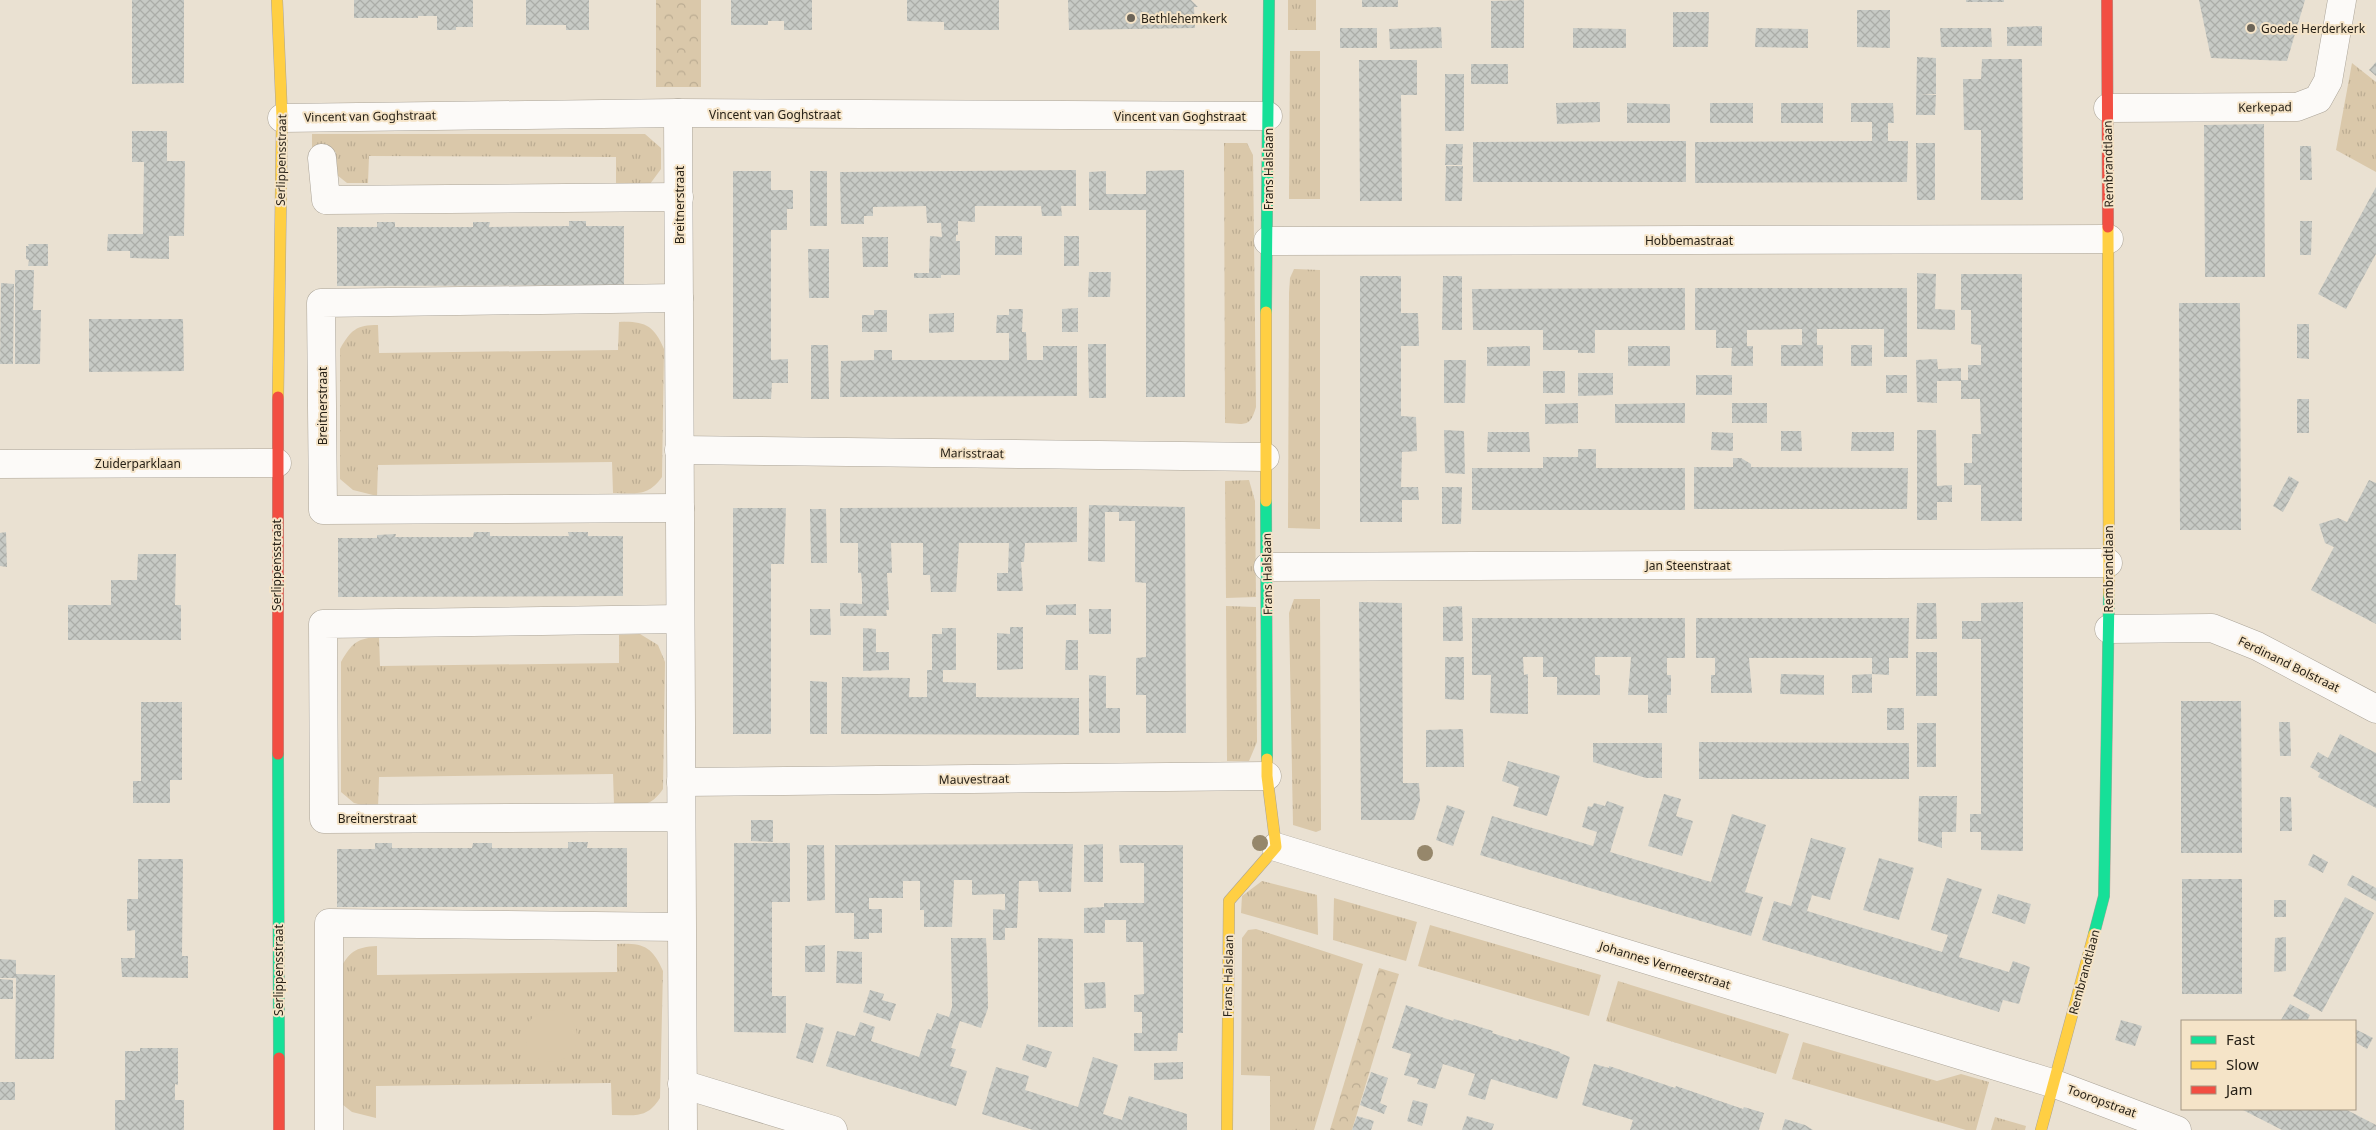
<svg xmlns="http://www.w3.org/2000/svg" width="2376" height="1130" viewBox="0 0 2376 1130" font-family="'Noto Sans',sans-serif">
	<defs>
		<pattern id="grass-tufts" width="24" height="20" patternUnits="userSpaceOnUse" patternTransform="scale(1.25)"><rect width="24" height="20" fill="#dac8aa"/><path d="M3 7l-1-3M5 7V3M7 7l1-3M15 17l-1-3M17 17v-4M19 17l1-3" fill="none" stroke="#bbac92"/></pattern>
		<pattern id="forest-crowns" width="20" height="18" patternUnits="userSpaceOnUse" patternTransform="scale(1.25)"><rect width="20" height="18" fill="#dac8aa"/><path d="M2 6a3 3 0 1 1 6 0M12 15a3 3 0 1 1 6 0" fill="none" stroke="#bbac92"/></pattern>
		<pattern id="building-cross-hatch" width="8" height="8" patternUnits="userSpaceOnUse" patternTransform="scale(1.25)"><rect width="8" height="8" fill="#c7cac5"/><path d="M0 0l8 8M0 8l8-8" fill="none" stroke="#abada8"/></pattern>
	</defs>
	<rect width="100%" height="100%" fill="#eae1d2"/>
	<g fill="url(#grass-tufts)">
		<rect x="1288" y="0" width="28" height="30"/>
		<path d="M1290,51H1320V199H1289Z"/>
		<path d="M2352,63L2376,82V172L2336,150Z"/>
		<path d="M312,134H645L661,148V169L650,184L626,186L616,184V157L369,156L368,183H347L337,175L336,152L312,151Z"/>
		<path d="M1224,143H1247L1253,155L1256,407C1250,428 1245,424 1225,423Z"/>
		<path d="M1294,269L1320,270V529L1288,528L1289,293L1290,278Z"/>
		<path d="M619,322C644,321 654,325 664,349L662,477C648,497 636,493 613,493L612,462L378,465L377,496L353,490L340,479V349C351,330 356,325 378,325L379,353L618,350Z"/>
		<path d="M1249,480L1255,501L1256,597L1226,598L1225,481Z"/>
		<path d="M1294,599H1320L1321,830L1316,832L1293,825L1289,613Z"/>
		<path d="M1226,606L1256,607L1257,742L1249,761H1227Z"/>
		<path d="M640,634L658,645L665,662L663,789C649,810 636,805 614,805L613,774L379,777L378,809L354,803L341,792V662C352,643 357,638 379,637L380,666L619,663V635Z"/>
		<path d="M1262,881L1317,895L1318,935L1241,913L1242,896Z"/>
		<path d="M1334,898L1417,922L1406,961L1333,940Z"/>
		<path d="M1430,925L1601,975L1589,1016L1418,966Z"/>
		<path d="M1256,929L1363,964L1314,1130H1270V1076L1241,1075L1242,938L1248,930Z"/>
		<path d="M617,944C643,943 652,946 663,971L660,1098C647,1119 635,1115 612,1115L611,1083L376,1086V1118L352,1112L338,1101L339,971C349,952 355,947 377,946V975L617,972Z"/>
		<path d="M1618,981L1789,1034L1776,1074L1606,1021Z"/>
		<path d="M1803,1042L1937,1081L1961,1074L1989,1082L1976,1130H1966L1792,1079Z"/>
		<path d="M1995,1117L2026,1126L2025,1130H1991Z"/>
	</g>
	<g fill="url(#forest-crowns)">
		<rect x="656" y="0" width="45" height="87"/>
		<path d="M1379,968L1399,974L1352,1130H1330Z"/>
	</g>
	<circle fill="#dac8aa" cx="551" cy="1036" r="26"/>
	<g fill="url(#building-cross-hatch)">
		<path d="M132,0H184V83L132,84Z"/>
		<path d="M354,0H473V27H456V30H437V16H418V18H354Z"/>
		<path d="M526,0H589V30H566V25H526Z"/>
		<path d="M731,0H812V30H784V21H768V25H731Z"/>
		<path d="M907,0H999V30H944V22L907,21Z"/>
		<path d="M1068,0H1191L1198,7H1194L1195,28L1069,30Z"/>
		<rect x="1362" y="0" width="36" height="7"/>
		<path d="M1524,0V48H1491V1Z"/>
		<rect x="1966" y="0" width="38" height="2"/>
		<path d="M2199,0H2305L2287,61L2211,58Z"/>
		<path d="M1857,10H1890V48L1857,47Z"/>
		<path d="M1673,12H1709L1708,47H1673Z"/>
		<path d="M2042,26V46H2007V27Z"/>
		<path d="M1441,27L1442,48L1390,49L1389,29Z"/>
		<rect x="1340" y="28" width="37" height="20"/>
		<path d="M1573,28L1626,29V48H1573Z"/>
		<path d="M1756,28L1808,29V48L1755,47Z"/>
		<path d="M1940,28H1991L1992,47H1941Z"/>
		<path d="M1917,57L1936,58V94H1920L1936,95L1935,115H1916Z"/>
		<path d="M1982,59H2022L2023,200H1981V130H1964L1963,79H1981Z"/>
		<path d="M1359,60H1417V95H1401L1402,201H1360Z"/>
		<path d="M2376,62V76L2369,70Z"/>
		<rect x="1471" y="64" width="37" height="20"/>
		<rect x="1445" y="74" width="19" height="57"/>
		<path d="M1600,102V122L1557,124L1556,103Z"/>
		<path d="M1627,103L1670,104V123H1627Z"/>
		<rect x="1710" y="103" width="43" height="20"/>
		<rect x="1781" y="103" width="42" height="20"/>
		<path d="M1851,103H1893L1894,123H1888V141H1908L1907,182L1695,183V142L1872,141V122H1851Z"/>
		<path d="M2264,124L2265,277H2205L2204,125Z"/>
		<path d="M132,131H167V161H185L184,236H169V259L130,258V251H107L108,234H143L144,162H132Z"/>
		<path d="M1686,141V182H1473V142Z"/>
		<path d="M1916,143H1935V200H1917Z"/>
		<path d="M1446,144H1463L1462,165H1445Z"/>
		<path d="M2300,146H2311L2312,180H2300Z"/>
		<path d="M1446,166H1463L1462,201H1445Z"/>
		<path d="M1076,170V206H1061L1062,216H1042L1041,206H975V222L958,221V235H956V241H960V275H941V278H914V273H929L930,236L942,237L941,223H927L926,206L873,207V216H864V224H841L840,172Z"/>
		<path d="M1184,170L1185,397H1146V210H1089V172L1106,171V194H1146V171Z"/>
		<path d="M733,171H771V190H793V209H787V230H771V360L788,359V383H772L771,399H733Z"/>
		<rect x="810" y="171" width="17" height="55"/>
		<path d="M2376,187V254L2346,309L2318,294Z"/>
		<path d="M569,221H586V226H624V285L337,286V227H377V222H395V227H473V222H490L489,227L569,226Z"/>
		<path d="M2300,221H2312L2311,255H2300Z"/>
		<rect x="995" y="236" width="27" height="19"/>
		<rect x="1064" y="236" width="15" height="30"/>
		<path d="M862,237H888V267H863Z"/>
		<path d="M28,244H48V266H28L29,260L26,259V246H29Z"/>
		<path d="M808,249H829V298H809Z"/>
		<path d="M15,270H34L33,310H41L40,364H15Z"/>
		<path d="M1089,272H1111L1110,297H1088Z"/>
		<path d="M1917,273L1936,274L1935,309L1955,310V330L1917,329Z"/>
		<path d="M1961,274H2022V521H1981V485H1964V463H1972V434H1981L1980,399H1961V380H1968V365H1981V345L1971,344V310H1961Z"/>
		<path d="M1360,276H1401V313H1418L1419,346H1401V416L1416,417L1417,451L1402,452L1401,487H1418L1419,500H1402V522H1360Z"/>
		<path d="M1443,276H1462V330H1442Z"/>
		<path d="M1,283L14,284L13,364H0Z"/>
		<path d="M1685,288V330H1595V353H1578V350H1543V330H1473L1472,289Z"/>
		<path d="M1695,288H1907V357H1884V329H1817V345H1823V366H1781V345H1802V329L1747,330V346H1753V366H1731L1732,348H1716V330H1695Z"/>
		<path d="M2179,303H2240L2241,530H2180Z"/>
		<path d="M1078,308V332H1062V309Z"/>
		<path d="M1009,309H1023L1022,332H1026L1027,360H1043V346H1077V396L840,397L841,361L874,360V350H892V360H1009V333H996L997,315H1009Z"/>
		<path d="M874,310H887V332H862V315H874Z"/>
		<path d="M954,313V332L929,333V314Z"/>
		<path d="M89,319H183L184,371L89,372Z"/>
		<path d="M2297,324H2309V359L2297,358Z"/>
		<path d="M1088,344H1106V398H1089Z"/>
		<path d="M811,345H828L829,399H811Z"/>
		<rect x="1851" y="345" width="21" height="21"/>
		<path d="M1530,346V366H1487V347Z"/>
		<rect x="1628" y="346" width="42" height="20"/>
		<path d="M1937,359L1938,369L1961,368V381H1937V403L1917,402L1916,360Z"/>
		<path d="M1444,360H1466L1465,403H1444Z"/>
		<rect x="1543" y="371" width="22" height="22"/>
		<path d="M1578,373H1613V395L1578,396Z"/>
		<rect x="1696" y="375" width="36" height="20"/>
		<rect x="1886" y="375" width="21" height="18"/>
		<rect x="2297" y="399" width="12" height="34"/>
		<path d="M1578,403V423L1545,424V404Z"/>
		<path d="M1685,403V423H1615V404Z"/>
		<rect x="1732" y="403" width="35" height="20"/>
		<path d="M1444,430L1464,431L1465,474L1445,473Z"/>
		<path d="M1917,430H1936L1937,486L1952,485V502H1937V520H1917Z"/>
		<path d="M1781,431H1801L1802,451H1781Z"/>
		<path d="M1488,432H1529L1530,452H1487Z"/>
		<path d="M1712,432L1733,433V451L1711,450Z"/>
		<path d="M1852,432H1894V451H1851Z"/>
		<path d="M1578,449H1596V468H1685V510H1472V468H1543V457H1578Z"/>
		<path d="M1733,458H1741L1751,464V467L1908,468L1907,509H1694V467H1733Z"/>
		<path d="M2289,476L2299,482L2283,512L2273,506Z"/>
		<path d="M2369,480L2376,483V624L2311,590L2334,547L2325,543L2319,524L2338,518L2347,522Z"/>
		<path d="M1442,487H1462L1461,524H1442Z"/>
		<path d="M1089,505L1185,507L1186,733H1146V695H1136V658L1146,657V583L1135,582V513V521H1119V512H1105V562L1088,561Z"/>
		<path d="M1077,507V542L1025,543L1024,562H1021L1023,591H997V573H1008L1009,543H959L956,592H931L930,575H923V543H891L892,573H887L889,610H886L887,616H840V603L862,604V583L861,573H858V543H840V508Z"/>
		<path d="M733,508H786L784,564H771V734H733Z"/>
		<path d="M810,509H826L827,563H811Z"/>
		<path d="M6,532L7,567L0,566V533Z"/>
		<path d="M474,532H490V536H569L568,532H588V536H623V596L338,597V538H377V535L396,534L395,537H473Z"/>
		<path d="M138,554H176L175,605H181V640H68V605H111V580H137Z"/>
		<path d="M1359,602L1402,603L1403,783H1419L1420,800L1414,820H1361Z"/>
		<path d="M2023,602V851L1981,850V832H1970V814H1981V639H1962V621H1981V603Z"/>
		<path d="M1917,603H1936L1937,639H1916Z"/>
		<path d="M1076,604V615H1046V605Z"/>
		<path d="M1462,606L1463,641H1443V607Z"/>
		<path d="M810,609H830L831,635H810Z"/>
		<rect x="1089" y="609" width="22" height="25"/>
		<path d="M1472,618H1685V658H1667V675H1671V695H1667V713H1648V695H1628L1631,657H1595V675H1600V695H1557V677H1543V657H1523L1524,675L1528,674V714L1490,713L1491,675H1472Z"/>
		<path d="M1696,618H1909L1908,658H1889V675L1872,674V693H1852V675L1872,674V658H1749L1752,693H1711V675H1715V658H1696Z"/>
		<path d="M1010,627H1023V669L997,670V633L1010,634Z"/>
		<path d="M863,628L876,629V652H889V670L863,671Z"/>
		<path d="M942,628H956V670H943V682L976,683V697L1079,698V735L841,734L842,677L910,678L909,697H927V670H932V634H942Z"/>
		<path d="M1066,640H1078V670H1065Z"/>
		<rect x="1916" y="652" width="21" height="44"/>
		<path d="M1445,657H1464V700L1445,699Z"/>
		<path d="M1781,674L1824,675V695L1780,694Z"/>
		<path d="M1089,675L1106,676V708H1120V733H1089Z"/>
		<path d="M810,681L827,682V734H810Z"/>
		<path d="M2181,701H2241L2242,853H2181Z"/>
		<path d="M141,702H182V780H170V803H133V781H141Z"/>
		<rect x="1887" y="708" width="17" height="22"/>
		<path d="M2279,722H2290L2291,756H2280Z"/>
		<rect x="1917" y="723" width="19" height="44"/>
		<path d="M1463,729L1464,767H1426V730Z"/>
		<path d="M2340,734L2376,753V808L2318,777L2320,773L2310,767L2318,752L2328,758Z"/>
		<path d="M1699,742L1909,743V779H1699Z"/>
		<path d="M1593,743H1662V778H1646L1593,762Z"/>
		<path d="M1508,761L1560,776L1547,816L1513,806L1519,787L1502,781Z"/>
		<path d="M1664,794L1681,799L1676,816L1693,821L1682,856L1648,846Z"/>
		<path d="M1919,796H1957L1956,832H1942V848L1918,841Z"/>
		<path d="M2280,797H2291L2292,831H2280Z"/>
		<path d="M1607,801L1624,807L1610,852L1711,882L1732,814L1766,825L1745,892L1763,897L1751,936L1480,855L1492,816L1593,846L1597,832L1582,827L1588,806L1592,807L1594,803L1605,806Z"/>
		<path d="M1447,805L1465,811L1453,846L1436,840Z"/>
		<path d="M751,820H773V842L751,841Z"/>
		<path d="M1811,838L1846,848L1830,900L1812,895L1807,911L1942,952L1948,935L1931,930L1947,878L1982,889L1959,957L2009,972L2013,961L2030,967L2019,1004L2003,1000L1999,1012L1762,940L1774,901L1791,906Z"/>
		<path d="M568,842H588L587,848H627V907H337V849H375V843H392V848H472L473,843H492V848H568Z"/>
		<path d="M734,843H790V902H772V996H786V1033L734,1032Z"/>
		<path d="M1073,844L1071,892H1039L1038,881H1019L1017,928H1005V940H993V909L1005,910V894L972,895V880H954L952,927H924V910H920V881H903V898H869V909H882V933H869V939H854V913H835V845Z"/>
		<path d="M1103,844V882H1084V845Z"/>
		<path d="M807,845H824L825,900L807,901Z"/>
		<path d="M1119,845H1183V1033H1178L1177,1051H1134V1033H1142V1012H1134V995L1144,994L1143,942H1126V920H1105V933H1084V908L1104,907V903H1144V863H1120Z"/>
		<path d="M2313,854L2328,862L2323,873L2308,865Z"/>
		<path d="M1879,858L1914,868L1899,920L1863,910Z"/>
		<path d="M138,859H183L182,956H188V978L122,977L121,958H135V930L127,931V899H138Z"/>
		<path d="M2352,875L2376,888V901L2347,885Z"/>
		<rect x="2182" y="879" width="60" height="115"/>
		<path d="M1998,894L2031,904L2025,924L1992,913Z"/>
		<path d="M2345,897L2374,913L2322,1012L2293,996Z"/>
		<rect x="2274" y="900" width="12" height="17"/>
		<path d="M2286,937V971L2274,972L2275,938Z"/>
		<path d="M951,938H986L987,957L988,1008L981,1028L960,1021L951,1048L956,1049L950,1066L967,1071L956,1106L826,1066L837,1031L855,1036L860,1022L875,1027L871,1041L919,1057L928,1029L931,1030L937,1013L949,1017L952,1007Z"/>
		<path d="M1038,938L1073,939V1027H1038Z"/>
		<path d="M825,945V972H805V946Z"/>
		<path d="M837,951L862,952V984L836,983Z"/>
		<path d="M0,959L16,960V974L55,975L54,1059H15L16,978H0Z"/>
		<path d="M0,979L13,980V999H0Z"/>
		<path d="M1105,982L1106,1008L1085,1009L1084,983Z"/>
		<path d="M870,990L884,994L882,1000L896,1004L890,1021L863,1012Z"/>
		<path d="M2290,1004L2310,1015L2307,1021L2281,1020Z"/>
		<path d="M1406,1005L1453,1021L1454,1019L1493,1031L1492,1033L1518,1041L1519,1039L1560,1052V1053L1570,1057L1557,1099L1491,1079L1485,1100L1468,1095L1475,1074L1443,1064L1435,1089L1417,1084L1419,1079L1404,1075L1411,1054L1392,1048Z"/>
		<path d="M2121,1020L2142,1026L2135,1046L2115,1040Z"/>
		<path d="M806,1023L824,1028L813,1063L796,1058Z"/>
		<path d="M2355,1029L2373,1038L2367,1049L2355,1042Z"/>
		<path d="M1027,1044L1052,1052L1046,1068L1022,1060Z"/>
		<path d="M140,1048H178V1085L175,1084V1100H184V1130H115V1100H125V1051H140Z"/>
		<path d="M1093,1057L1118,1065L1103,1114L1122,1120L1129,1096L1187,1114V1130H1033L982,1114L996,1067L1029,1076L1025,1090L1078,1107Z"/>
		<path d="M1183,1062V1079L1154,1080V1063Z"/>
		<path d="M1594,1064L1609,1068V1066L1675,1088L1676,1086L1743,1109L1744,1107L1764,1113L1759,1130H1630L1633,1120L1582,1105Z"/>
		<path d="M1371,1072L1388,1078L1380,1103L1387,1106L1384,1114L1360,1105Z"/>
		<rect x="0" y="1082" width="15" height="18"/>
		<path d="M1413,1100L1428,1104L1422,1126L1407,1121Z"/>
		<path d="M2241,1109H2345L2376,1125V1130H2282Z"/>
		<path d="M1357,1116L1374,1121L1371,1130H1352Z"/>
		<path d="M1467,1116L1494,1124L1492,1130H1462Z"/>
		<path d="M1785,1119L1805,1125L1813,1130H1782Z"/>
	</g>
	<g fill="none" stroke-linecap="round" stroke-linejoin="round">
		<g stroke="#aba498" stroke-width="29">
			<g id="street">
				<path d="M2108,108L2297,107L2318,99L2328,81L2342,0"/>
				<path d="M678,113L683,1130"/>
				<path d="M282,118L678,113L1268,116"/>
				<path d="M322,158L326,200L679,197"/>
				<path d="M1268,241L2109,239"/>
				<path d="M679,298L321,303L323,510L680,508"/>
				<path d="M679,450L1265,457"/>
				<path d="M0,464L277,463"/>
				<path d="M1268,567L2108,563"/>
				<path d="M680,619L323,624L324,819L677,817L681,819"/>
				<path d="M2109,629L2212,628L2257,646L2376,709"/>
				<path d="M681,782L1267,776"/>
				<path d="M1276,847L2055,1084L2177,1130"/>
				<path d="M682,1084L833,1130"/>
				<path d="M329,1130V923L681,927"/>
			</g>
		</g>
		<g stroke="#aba498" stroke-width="12">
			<g id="fast">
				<path d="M1266,312L1269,0"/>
				<path d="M1266,501L1267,759"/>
				<path d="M278,754L279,1058"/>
				<path d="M2094,934L2104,896L2109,595"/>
			</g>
		</g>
		<g stroke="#aba498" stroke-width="12">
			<g id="slow">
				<path d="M277,0L282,118L278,397"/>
				<path d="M2108,227L2109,595"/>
				<path d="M1266,501V312"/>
				<path d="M1227,1130L1229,901L1276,847L1267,776V759"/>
				<path d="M2041,1130L2094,934"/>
			</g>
		</g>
		<g stroke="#aba498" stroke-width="12">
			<g id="jam">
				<path d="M2107,0L2108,227"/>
				<path d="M278,754V397"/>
				<path d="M279,1058V1130"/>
			</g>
		</g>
		<use href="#street" stroke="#fcfaf8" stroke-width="28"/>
		<use href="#fast" stroke="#16e098" stroke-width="11"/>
		<use href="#slow" stroke="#ffcf43" stroke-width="11"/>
		<use href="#jam" stroke="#f24e42" stroke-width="11"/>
	</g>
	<g fill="#96876b">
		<circle cx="1260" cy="843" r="8"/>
		<circle cx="1425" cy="853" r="8"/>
	</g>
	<g fill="#6b6458" stroke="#f5e4c8" stroke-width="2">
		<circle cx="1131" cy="18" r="5"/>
		<circle cx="2251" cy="28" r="5"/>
	</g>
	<g text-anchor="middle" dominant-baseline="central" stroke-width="4" stroke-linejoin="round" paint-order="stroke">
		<g font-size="12" fill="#272117" stroke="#f5e4c8" text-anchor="start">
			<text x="1141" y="18">Bethlehemkerk</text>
			<text x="2261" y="28">Goede Herderkerk</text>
		</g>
		<g font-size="12" fill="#272117" stroke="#f5e4c8">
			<text transform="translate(2265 107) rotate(-1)">Kerkepad</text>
			<text x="775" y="114">Vincent van Goghstraat</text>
			<text transform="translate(370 116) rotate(-1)">Vincent van Goghstraat</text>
			<text x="1180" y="116">Vincent van Goghstraat</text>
			<text transform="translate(281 160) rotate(-89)">Serlippensstraat</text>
			<text transform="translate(2108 164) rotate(-91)">Rembrandtlaan</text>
			<text transform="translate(1268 169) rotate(-90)">Frans Halslaan</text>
			<text transform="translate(679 205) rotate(-90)">Breitnerstraat</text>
			<text x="1689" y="240">Hobbemastraat</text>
			<text transform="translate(322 406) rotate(-90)">Breitnerstraat</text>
			<text transform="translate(972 453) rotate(1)">Marisstraat</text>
			<text x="138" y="463">Zuiderparklaan</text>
			<text transform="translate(276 565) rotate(-90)">Serlippensstraat</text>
			<text x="1688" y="565">Jan Steenstraat</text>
			<text transform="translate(2108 569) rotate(-90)">Rembrandtlaan</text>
			<text transform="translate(1267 574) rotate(-91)">Frans Halslaan</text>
			<text transform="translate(2289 664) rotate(26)">Ferdinand Bolstraat</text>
			<text transform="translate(974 779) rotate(-1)">Mauvestraat</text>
			<text x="377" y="818">Breitnerstraat</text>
			<text transform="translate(1665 965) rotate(17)">Johannes Vermeerstraat</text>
			<text transform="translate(278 970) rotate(-90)">Serlippensstraat</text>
			<text transform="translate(2084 972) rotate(-75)">Rembrandtlaan</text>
			<text transform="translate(1228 976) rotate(-89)">Frans Halslaan</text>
			<text transform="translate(2102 1101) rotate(20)">Tooropstraat</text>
		</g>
	</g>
	<rect x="2181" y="1020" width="175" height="90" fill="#f5e4c8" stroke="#a39681"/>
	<rect x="2191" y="1036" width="25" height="8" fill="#16e098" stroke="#a39681"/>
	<text x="2226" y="1045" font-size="15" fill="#272117">Fast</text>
	<rect x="2191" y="1061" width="25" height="8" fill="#ffcf43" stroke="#a39681"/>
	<text x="2226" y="1070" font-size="15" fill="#272117">Slow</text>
	<rect x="2191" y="1086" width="25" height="8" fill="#f24e42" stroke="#a39681"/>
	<text x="2226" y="1095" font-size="15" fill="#272117">Jam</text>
</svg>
